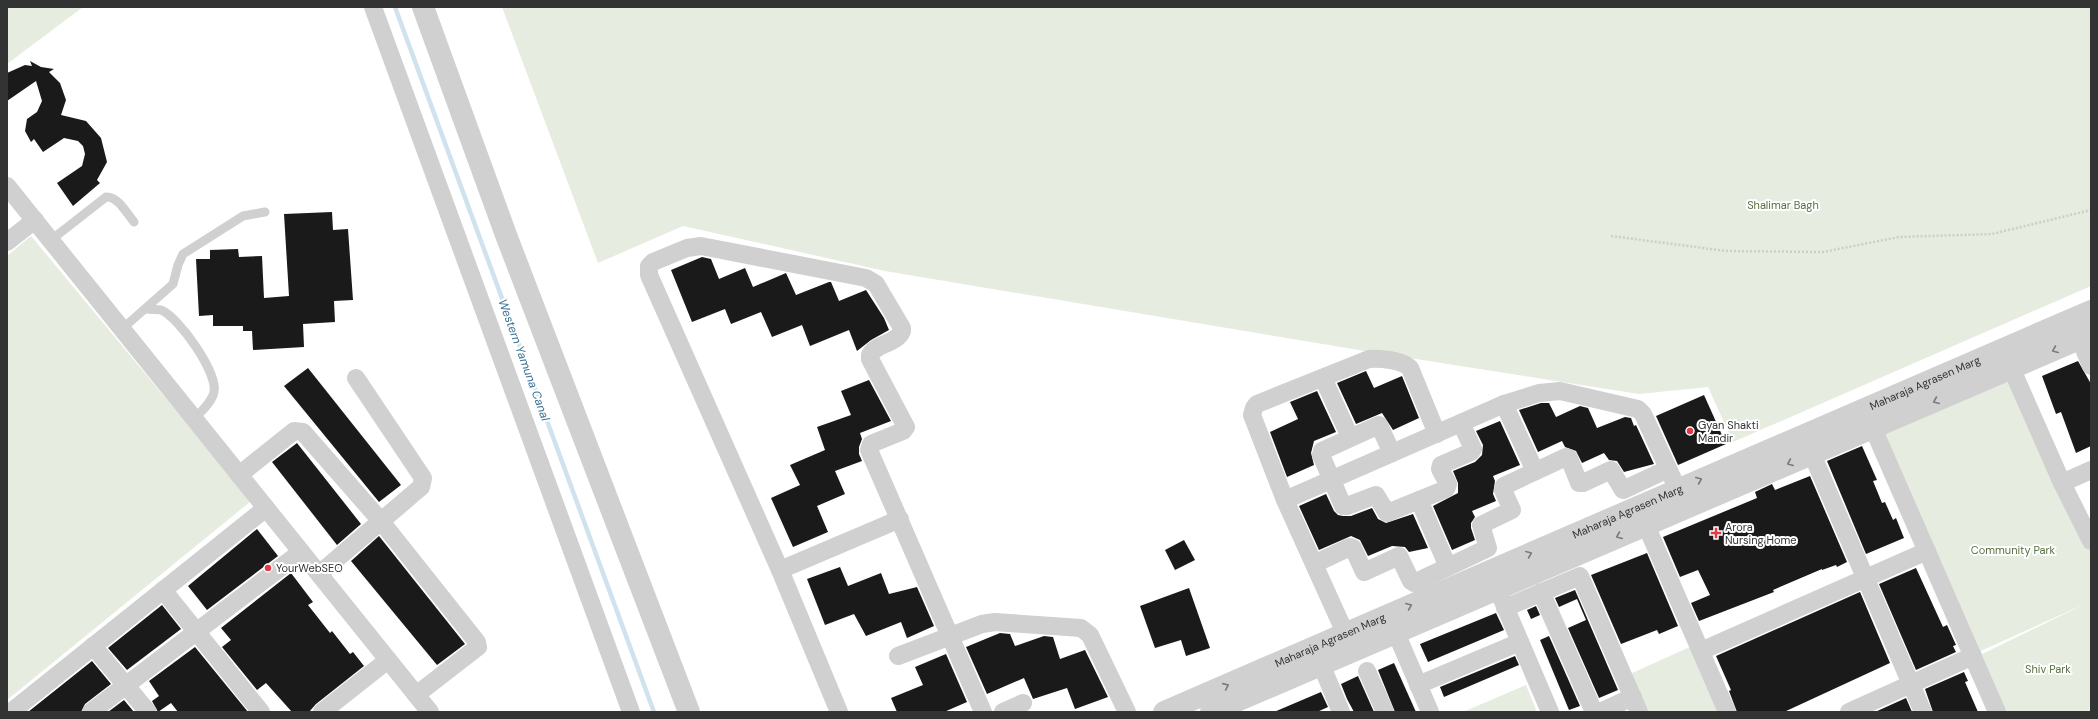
<svg xmlns="http://www.w3.org/2000/svg" width="2098" height="719" viewBox="0 0 2098 719" font-family="'DM Sans',sans-serif">
	<rect width="100%" height="100%" fill="#fff"/>
	<g fill="#e6ecdf">
		<path d="M7,7H83L7,64Z"/>
		<path d="M502,7H2091V286L1733,442L1708,387L1639,394L1365,351L885,271L683,226L598,263Z"/>
		<path d="M31,236L251,501L7,700V256Z"/>
		<path d="M2011,377L2091,532V712H2005L1978,656L2087,603L1974,654L1879,434Z"/>
		<path d="M1692,646L1722,712H1647L1630,674Z"/>
		<path d="M1526,685L1537,712H1463Z"/>
	</g>
	<g fill="none" stroke-linecap="round" stroke-linejoin="round">
		<path stroke="#cfe2ee" stroke-width="4.5" d="M395,7L654,712"/>
	</g>
	<g fill="#1a1a1a">
		<path d="M30,61L41,67L54,69L49,72L60,83L66,100L61,115L86,121L101,138L107,162L97,180L100,183L73,206L57,183L82,166L85,154L83,146L78,141L64,138L43,152L34,139L31,142L25,131L27,119L37,112L42,101L36,81L7,101V73L25,65L32,66Z"/>
		<path d="M332,212L333,230L348,229L353,300L334,301L335,322L303,324L304,347L253,350L252,331H243V326H213V315L199,316L196,259H210V250L238,249L239,257L262,256L264,298L289,296L284,214Z"/>
		<path d="M702,257L711,259L719,279L745,268L753,287L786,273L796,295L829,282H831L839,301L866,290L884,318L889,330L871,340L857,351L849,330L810,346L802,325L772,337L761,312L731,324L725,309L692,322L671,270Z"/>
		<path d="M2078,361L2091,384V446L2076,453L2061,412L2056,414L2042,376Z"/>
		<path d="M308,368L401,485L379,502L284,386Z"/>
		<path d="M1366,371L1374,388L1402,376L1419,418L1393,430L1382,413L1356,424L1337,383Z"/>
		<path d="M869,380L891,421L860,433L862,439L859,447V454L862,461L835,471L845,494L817,506L828,532L793,547L771,498L800,485L790,465L825,450L817,427L851,415L841,391Z"/>
		<path d="M1317,391L1336,432L1314,441L1311,453L1314,465L1287,477L1270,432L1298,419L1290,402Z"/>
		<path d="M1704,395L1726,444L1678,465L1656,416Z"/>
		<path d="M1541,403H1549L1556,417L1580,406L1588,408L1597,428L1625,417L1631,418L1634,426L1636,425L1654,464L1624,472L1617,461L1609,460L1604,453L1582,463L1576,451L1565,447L1562,441L1538,452L1519,410Z"/>
		<path d="M1500,421L1520,465L1493,476L1495,481L1493,494L1496,501L1472,511L1475,517L1471,523V528L1475,540L1452,550L1433,506L1458,493V483L1453,471L1475,462L1482,455L1483,445L1476,431Z"/>
		<path d="M297,443L361,524L337,545L272,462Z"/>
		<path d="M1862,446L1877,480L1873,481L1882,503L1885,502L1893,520L1896,518L1904,538L1866,554L1827,461Z"/>
		<path d="M1810,476L1847,562L1837,567L1836,565L1822,570V569L1773,590L1774,592L1699,621L1691,603L1710,595L1698,570L1680,577L1663,537L1757,498L1755,492L1772,484L1775,490Z"/>
		<path d="M1326,494L1334,511L1338,515L1343,516H1351L1372,508L1378,519L1386,523L1413,514L1428,548L1409,552L1405,547L1392,546L1368,556L1360,540L1351,536L1319,550L1299,506Z"/>
		<path d="M257,529L278,556L207,610L188,586Z"/>
		<path d="M379,536L465,644L437,665L351,561Z"/>
		<path d="M1184,540L1195,560L1175,570L1165,550Z"/>
		<path d="M1647,553L1678,626L1659,634L1657,630L1621,644L1591,575Z"/>
		<path d="M840,567L848,586L881,573L889,594L917,587L934,626L907,638L901,622L866,636L854,614L825,625L807,579Z"/>
		<path d="M1916,568L1943,627L1947,625L1956,645L1953,646L1956,652L1916,670L1879,584Z"/>
		<path d="M291,573L313,602L308,605L330,633L332,631L350,654L353,652L364,666L316,704L309,712H292L266,683L257,690L222,647L231,640L221,628Z"/>
		<path d="M1189,588L1210,648L1186,656L1181,640L1155,648L1140,606Z"/>
		<path d="M1575,590L1618,690L1599,698L1568,628L1586,620L1577,599L1559,607L1555,598Z"/>
		<path d="M1860,592L1890,663L1784,712H1737L1729,691L1731,690L1716,656Z"/>
		<path d="M162,605L181,629L127,670L108,648Z"/>
		<path d="M1536,606L1540,615L1531,619L1527,610Z"/>
		<path d="M1496,613L1504,630L1428,662L1420,644Z"/>
		<path d="M1000,633L1010,634L1015,646L1044,636L1053,637L1060,659L1085,650L1108,697L1075,709L1067,688L1033,699L1024,678L987,694L966,647Z"/>
		<path d="M1549,636L1580,706L1569,710L1540,640Z"/>
		<path d="M195,647L248,712H178L171,703L158,712L152,701L159,696L149,681Z"/>
		<path d="M946,654L967,702L944,712H897L891,698L923,685L915,667Z"/>
		<path d="M1515,656L1519,665L1444,697L1440,687Z"/>
		<path d="M92,661L111,684L85,704L81,712H28Z"/>
		<path d="M1394,663L1416,712H1395L1378,670Z"/>
		<path d="M1964,672L1968,681L1965,682L1978,712H1933L1925,689Z"/>
		<path d="M1358,676L1374,712H1354L1347,699L1341,684Z"/>
		<path d="M1321,692L1328,707L1317,712H1274Z"/>
		<path d="M1906,698L1912,712H1875Z"/>
		<path d="M124,700L134,712H108Z"/>
	</g>
	<g fill="none" stroke-linecap="round" stroke-linejoin="round">
		<path stroke="#cdcdcd" stroke-width="2.5" stroke-dasharray="2 2" stroke-linecap="butt" d="M1611,236L1726,251L1823,252L1899,237L1992,234L2091,210"/>
		<g stroke="#d0d0d0" stroke-width="9">
			<path d="M51,240L106,197C118,196 127,214 134,222"/>
			<path d="M146,309C150,310 157,309 161,310C179,317 218,373 214,392C212,402 201,412 194,419"/>
			<path d="M122,329L173,284L178,265L183,254L243,216L265,212"/>
		</g>
		<g stroke="#d0d0d0" stroke-width="18">
			<path d="M373,7L631,712"/>
			<path d="M7,186L430,712"/>
			<path d="M7,242L35,220"/>
			<path d="M2080,339L2091,366"/>
			<path d="M2006,356L2062,483L2091,541"/>
			<path d="M1323,378L1350,437"/>
			<path d="M1504,404L1535,471"/>
			<path d="M1873,428L1997,712"/>
			<path d="M1392,453L1379,425L1322,451L1321,455L1343,506H1347L1376,495L1387,513L1446,489L1448,484L1440,469L1441,465L1471,452L1473,449L1461,423"/>
			<path d="M1812,454L1923,712"/>
			<path d="M239,475L294,431L303,432L380,520L477,642L478,647L416,695"/>
			<path d="M2062,483L2091,470"/>
			<path d="M1285,500L1252,415L1254,408L1257,404L1369,359C1380,358 1402,360 1410,368L1437,434"/>
			<path d="M1419,500L1448,567"/>
			<path d="M1646,525L1727,712"/>
			<path d="M1314,564L1350,547L1353,548L1364,572L1399,556L1411,581L1414,583L1488,548L1481,525L1512,510L1503,490L1504,486L1566,457L1569,458L1579,483H1583L1611,470L1623,490L1668,469"/>
			<path d="M780,570L900,519"/>
			<path d="M319,574L421,487L423,478L356,378"/>
			<path d="M163,590L261,712"/>
			<path d="M1541,592L1594,712"/>
			<path d="M1501,597L1550,712"/>
			<path d="M1505,608L1580,576L1639,712"/>
			<path d="M1391,621L1430,712"/>
			<path d="M93,646L148,712"/>
			<path d="M1351,646L1285,500L1504,404L1539,393L1560,391L1638,409L1643,414L1683,501"/>
			<path d="M1701,651L1927,551"/>
			<path d="M898,656L982,624L995,622L1081,628L1090,635L1127,712"/>
			<path d="M1321,664L1341,712"/>
			<path d="M1367,671L1385,712"/>
			<path d="M1418,685L1520,642"/>
			<path d="M11,712L266,508"/>
			<path d="M91,712L301,552"/>
			<path d="M322,712L388,660"/>
			<path d="M839,712L780,570L649,275V266L653,262L687,248L701,246L866,278L876,284L902,328V331C897,344 876,343 870,355V359L906,427L903,431L871,444L869,450L983,712"/>
			<path d="M1003,712L1023,703"/>
			<path d="M1600,712L1633,697"/>
			<path d="M1849,712L1973,656"/>
		</g>
		<g stroke="#d0d0d0" stroke-width="22">
			<path d="M423,7L506,235L689,712"/>
			<path id="s1" d="M1164,712L2091,311"/>
			<path d="M1211,712L2091,334"/>
		</g>
	</g>
	<defs><path id="oneway-chevron" d="M-2-3.5L2.5 0L-2 3.5" fill="none" stroke-width="1.6" stroke-linecap="round" stroke-linejoin="round"/></defs>
	<g stroke="#7a7a7a">
		<use href="#oneway-chevron" transform="translate(2055 350) rotate(157)"/>
		<use href="#oneway-chevron" transform="translate(1936 401) rotate(157)"/>
		<use href="#oneway-chevron" transform="translate(1790 463) rotate(157)"/>
		<use href="#oneway-chevron" transform="translate(1699 480) rotate(-23)"/>
		<use href="#oneway-chevron" transform="translate(1619 536) rotate(157)"/>
		<use href="#oneway-chevron" transform="translate(1529 554) rotate(-23)"/>
		<use href="#oneway-chevron" transform="translate(1409 606) rotate(-23)"/>
		<use href="#oneway-chevron" transform="translate(1226 686) rotate(-24)"/>
	</g>
	<g fill="#e63946" stroke="#fff" stroke-width="1.5">
		<circle cx="1690" cy="431" r="4"/>
		<path d="M1714 527h4v4h4v4h-4v4h-4v-4h-4v-4h4z"/>
		<circle cx="268" cy="568" r="4"/>
	</g>
	<g text-anchor="middle" dominant-baseline="central" stroke-width="4" stroke-linejoin="round" paint-order="stroke">
		<g font-size="11" fill="#56703f" stroke="#fff">
			<text x="1783" y="205">Shalimar Bagh</text>
			<text x="2013" y="550">Community Park</text>
			<text x="2048" y="669">Shiv Park</text>
		</g>
		<g font-size="11" fill="#333" stroke="#fff">
			<text stroke="none"><textPath href="#s1" startOffset="829">Maharaja Agrasen Marg</textPath></text>
			<text stroke="none"><textPath href="#s1" startOffset="505">Maharaja Agrasen Marg</textPath></text>
			<text stroke="none"><textPath href="#s1" startOffset="181">Maharaja Agrasen Marg</textPath></text>
		</g>
		<g font-size="11" fill="#333" stroke="#fff" text-anchor="start">
			<text x="1698" y="425">Gyan Shakti<tspan x="1698" dy="13">Mandir</tspan></text>
			<text x="1725" y="527">Arora<tspan x="1725" dy="13">Nursing Home</tspan></text>
			<text x="276" y="568">YourWebSEO</text>
		</g>
		<g font-size="12" font-style="italic" fill="#3f7597" stroke="#fff">
			<text transform="translate(524 360) rotate(70)">Western Yamuna Canal</text>
		</g>
	</g>
	<rect width="2098" height="719" fill="none" stroke="#333333" stroke-width="16"/>
</svg>
